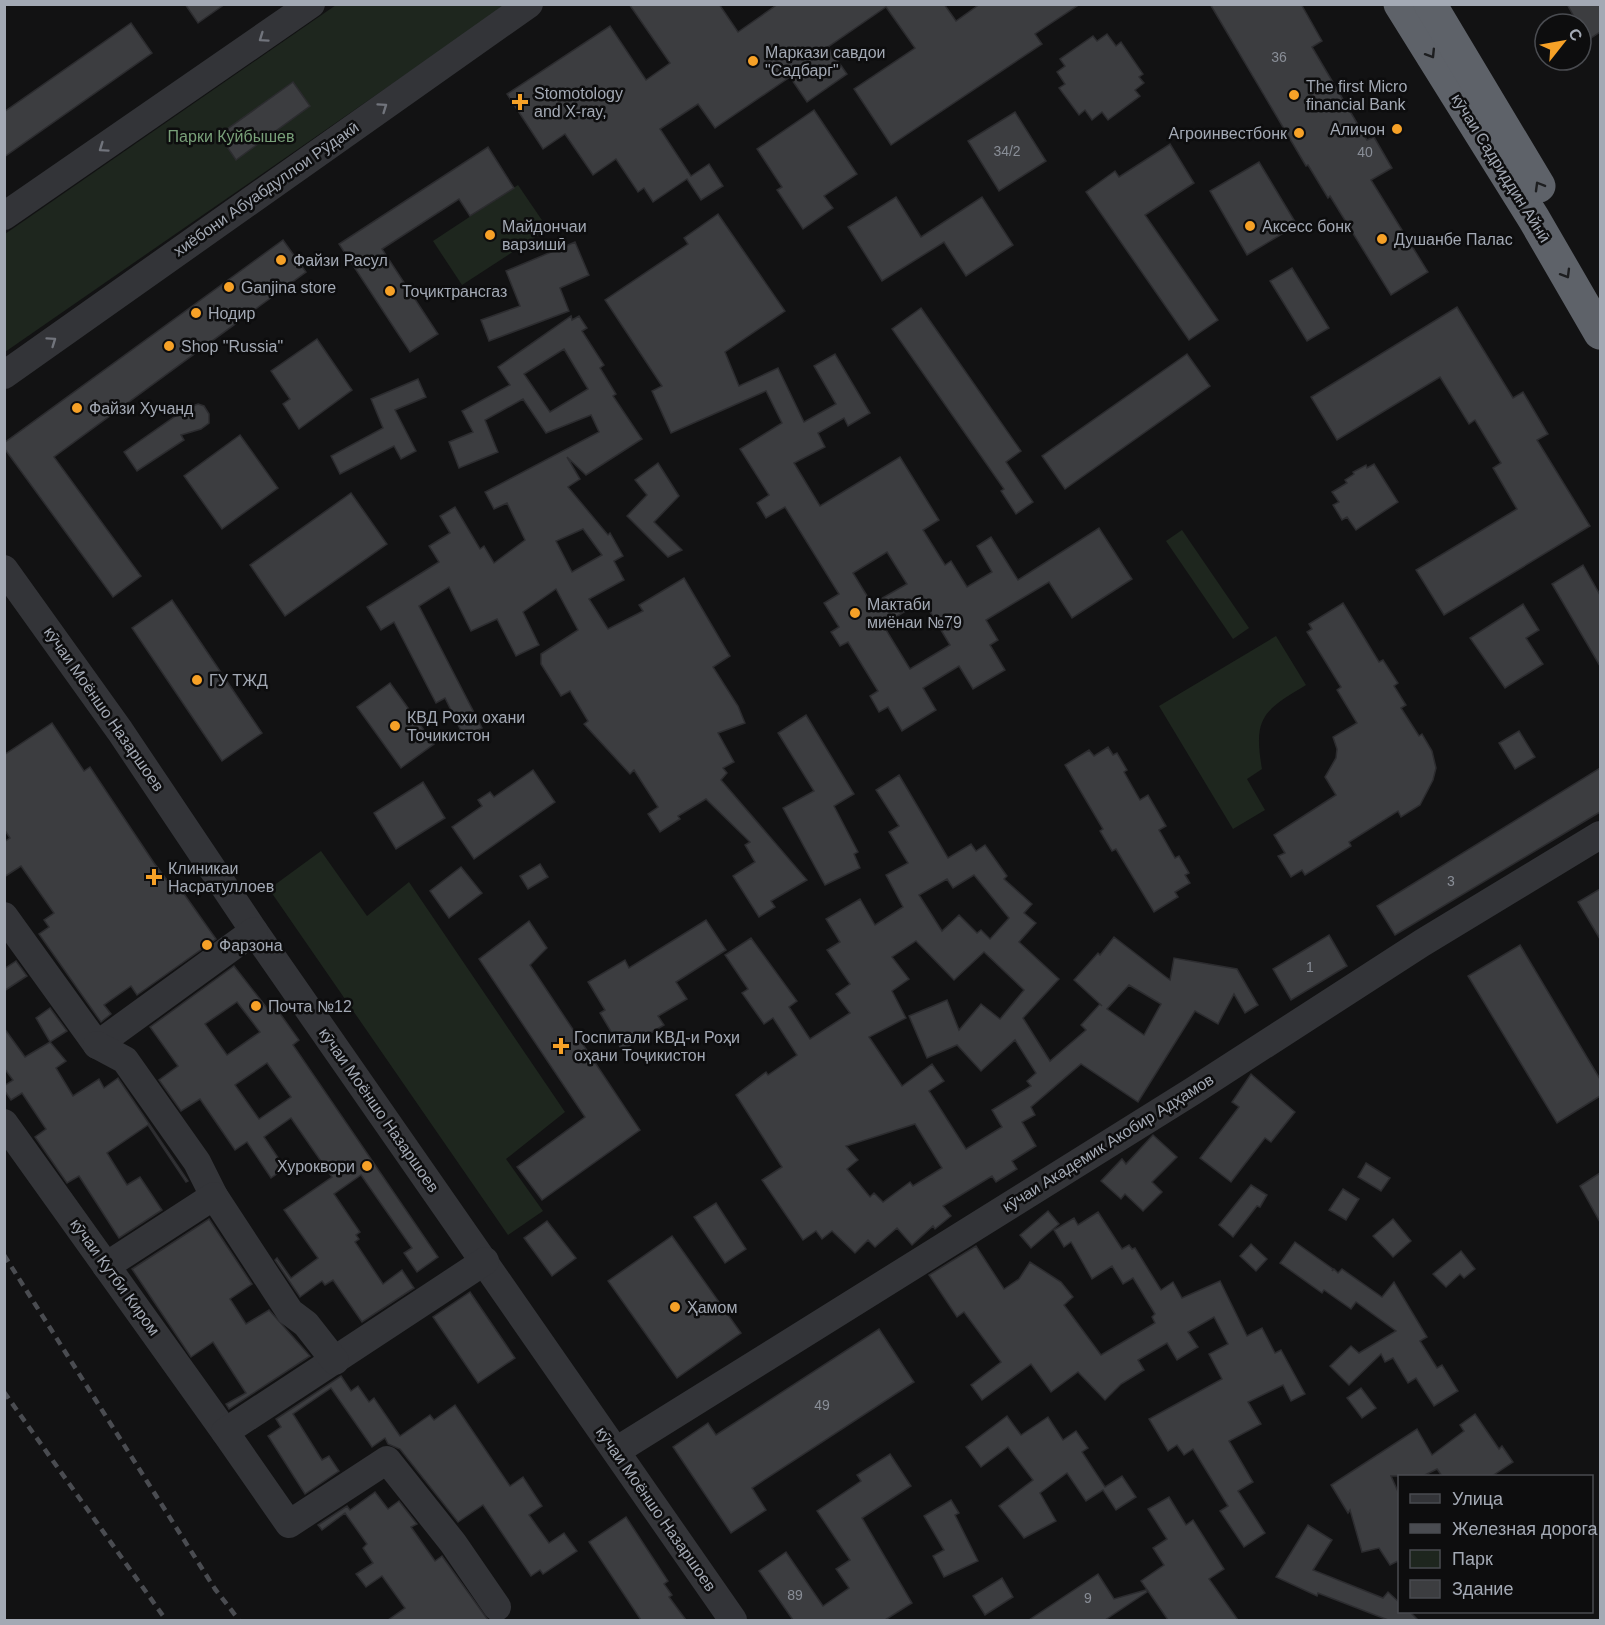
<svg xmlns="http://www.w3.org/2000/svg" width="1605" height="1625" viewBox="0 0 1605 1625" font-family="Helvetica,sans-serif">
	<rect width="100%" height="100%" fill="#121213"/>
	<g fill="#1e261e">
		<path d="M336,5H506L5,352V234Z"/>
		<path d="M518,185L548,229L462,285L433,241Z"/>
		<path d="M1182,530L1249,628L1233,639L1166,541Z"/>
		<path d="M1276,636L1306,685C1263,711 1253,717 1262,769L1247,779L1265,810L1233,829L1159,706Z"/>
		<path d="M321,851L367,916L409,882L565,1112L506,1159L543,1211L508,1235L269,889Z"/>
	</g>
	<g fill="#3c3d40" stroke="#2c2c2f" stroke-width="1.5" fill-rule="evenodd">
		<path d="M185,4H225L198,23Z"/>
		<path d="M629,4H719L738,32L778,4H944L956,21L980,4H1080L1035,34L1042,44L891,145L854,89L915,48L886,7L828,47L847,74L807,102L790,77L715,128L698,104L660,129L691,176L709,164L723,186L701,200L687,179L653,202L644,188L638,192L616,159L593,175L565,134L543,149L507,94L610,26L646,80L670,63Z"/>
		<path d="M1210,4H1301L1322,41L1312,47L1367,140L1374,137L1392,168L1371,180L1428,272L1391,295L1330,196L1328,198L1308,165L1306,166Z"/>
		<path d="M1567,4H1600V32L1588,40L1581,24H1578Z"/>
		<path d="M131,23L152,53L4,157V112Z"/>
		<path d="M1107,34L1116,46L1121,42L1143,74L1139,77L1144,83L1135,90L1140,96L1108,120L1102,112L1092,120L1085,110L1079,115L1059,88L1065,84L1057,72L1065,66L1060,59L1093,36L1097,41Z"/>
		<path d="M293,82L310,106L236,160L219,135Z"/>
		<path d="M814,110L857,174L824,196L833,208L803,229L777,190L782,187L757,149Z"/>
		<path d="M1015,112L1046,161L999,191L968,141Z"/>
		<path d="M1170,144L1194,183L1145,215L1218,320L1189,340L1086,192L1115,171L1119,177Z"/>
		<path d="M488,147L514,188L470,216L459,199L382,249L438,334L410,352L339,244Z"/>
		<path d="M1259,162L1297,225L1247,255L1210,191Z"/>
		<path d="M896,197L921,237L982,197L1013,245L966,276L944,242L882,281L848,227Z"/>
		<path d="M718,214L785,311L725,352L739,386L778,368L804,422L836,404L814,366L835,354L870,413L848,426L844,418L818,433L825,447L794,463L820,506L900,457L939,520L923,530L945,565L951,561L967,587L992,572L977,546L991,537L1018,580L1099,528L1132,579L1072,618L1049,582L986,620L998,640L990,645L1005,670L973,689L959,666L923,688L936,710L902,731L888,707L879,712L870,696L878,691L848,642L840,646L831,632L839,627L824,603L839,594L785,507L766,518L757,503L769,495L740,449L782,423L766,391L671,433L652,391L662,386L605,300L688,244L684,238ZM887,552L907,584L872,604L853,573ZM923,600L950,645L910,669L883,625Z"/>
		<path d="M283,240L306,272L54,457L141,576L113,597L4,448V443Z"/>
		<path d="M575,242L589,275L560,288L569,311L489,341L481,320L520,306L506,271Z"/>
		<path d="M1292,268L1329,328L1307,341L1270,281Z"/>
		<path d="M1457,307L1513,398L1523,392L1548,434L1537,440L1590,526L1444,615L1416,570L1517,509L1493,468L1501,463L1475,420L1469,424L1440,377L1337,440L1311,397Z"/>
		<path d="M921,308L1021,451L1006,462L1033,502L1016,514L1001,491L1004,489L892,329Z"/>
		<path d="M571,316L572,320L579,316L587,328L582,331L604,365L600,368L616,394L613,396L642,439L586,475L567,457L580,479L568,487L608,535L610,533L623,556L614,561L624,580L589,599L608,629L643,611L639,605L684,578L730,656L713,667L738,706L745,723L718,733L734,762L723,768L727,773L721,780L807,880L771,901L775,907L759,917L733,876L755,862L745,845L750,842L706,799L678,816L680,819L660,832L648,814L658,807L634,770L630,774L584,724L588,721L570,691L561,696L541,664V654L578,630L556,589L523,612L539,645L516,656L497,619L471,631L449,587L419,606L482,728L464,737L445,698L436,703L394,622L381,630L367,607L439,562L429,546L450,533L440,516L455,507L480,549L484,546L494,563L525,540L507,503L494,509L485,492L599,432L591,415L546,433L523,399L485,420L498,452L459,468L449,442L473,432L462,411L510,385L498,367ZM564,349L588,389L550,412L524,374ZM583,529L602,555L572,572L556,541Z"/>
		<path d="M317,339L352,390L299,429L283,404L290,399L271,371Z"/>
		<path d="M1187,354L1210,386L1065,489L1042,456Z"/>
		<path d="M418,379L426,397L395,410L416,451L401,459L394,446L340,474L331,456L383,428L371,399Z"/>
		<path d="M198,404L204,406L209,414V423L201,429L181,435L184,440L137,471L124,452L187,408Z"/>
		<path d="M240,435L278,488L222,529L184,476Z"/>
		<path d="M658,463L679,496L654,522L682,550L668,557L627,516L647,495L635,480Z"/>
		<path d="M1374,464L1398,502L1356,530L1347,517L1342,520L1333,505L1339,502L1332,492L1347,483L1345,480L1354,474L1353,472L1366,465L1367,468Z"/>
		<path d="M351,493L387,544L285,616L250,565Z"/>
		<path d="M1583,565L1600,595V666L1552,584Z"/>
		<path d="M172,600L262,733L222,761L132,628Z"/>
		<path d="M1343,603L1379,662L1383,660L1398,683L1394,686L1406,705L1401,708L1419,736L1422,734L1432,751L1436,768L1433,780L1420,805L1401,817L1398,811L1349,842L1351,846L1305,875L1302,870L1291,877L1278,856L1285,853L1274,835L1336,795L1325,777L1336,758L1337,749L1333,737L1357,723L1337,690L1341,687L1307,632L1312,629L1309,624Z"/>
		<path d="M1523,604L1539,630L1526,638L1543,664L1505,688L1470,638Z"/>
		<path d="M390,683L434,744L401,768L357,707Z"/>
		<path d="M806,715L854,794L834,806L858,852L854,854L860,868L825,885L783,808L814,791L778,733Z"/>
		<path d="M52,723L84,771L90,767L154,863L173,888L177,884L216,939L137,995L131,986L104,1005L111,1014L101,1022L39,934L49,927L44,920L54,913L21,866L4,877V842L10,838L4,829V755Z"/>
		<path d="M1519,731L1535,757L1515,769L1499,743Z"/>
		<path d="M1108,747L1113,755L1117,753L1127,770L1124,772L1140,800L1148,795L1166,826L1159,830L1175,858L1179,856L1189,873L1185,875L1190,883L1175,892L1178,897L1154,912L1116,849L1112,851L1100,831L1103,829L1065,765L1089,750L1094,756Z"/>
		<path d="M1600,768V812L1395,935L1377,906Z"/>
		<path d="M533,770L555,802L474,859L452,827L482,806L478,800L490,792L494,797Z"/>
		<path d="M899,775L948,858L971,844L976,851L985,845L1007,876L1004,879L1032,904L1024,913L1036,923L1019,942L1059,979L1023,1018L1050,1061L1086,1030L1081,1025L1100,1004L1102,1006L1074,980L1098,953L1100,955L1114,937L1170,980L1174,958L1237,969L1258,1005L1245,1013L1234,994L1218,1024L1195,1011L1138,1102L1081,1064L1031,1107L1035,1115L1022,1122L1036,1146L1012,1161L1017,1169L996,1182L992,1176L943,1206L951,1216L935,1229L933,1226L912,1245L897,1228L875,1247L868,1240L855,1253L832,1231L822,1239L816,1231L803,1240L762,1180L782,1167L736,1095L766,1072L768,1075L797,1055L773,1018L764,1024L742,993L748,989L725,955L751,938L797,1001L789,1007L810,1039L850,1013L836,994L850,984L827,950L840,942L826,919L860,899L875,925L903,907L886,875L908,863L889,832L899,826L876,790ZM974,875L1009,918L990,939L981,930L977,933L959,915L942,931L919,895L947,879L953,888ZM916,941L954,980L984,952L1024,990L1000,1019L981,1004L959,1030L947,1000L909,1016L927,1058L957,1045L981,1071L1015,1040L1036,1073L1027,1081L1031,1086L992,1110L1002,1127L966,1149L929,1091L944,1081L932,1064L902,1086L869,1037L906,1018L892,991L909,979L892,957ZM1129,985L1161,1004L1144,1035L1107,1009ZM915,1124L942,1168L913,1186L910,1182L883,1202L874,1193L870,1197L847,1169L858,1160L846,1146Z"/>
		<path d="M423,782L445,818L396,849L374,813Z"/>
		<path d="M540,864L548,877L528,889L520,876Z"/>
		<path d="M461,867L482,893L449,918L430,891Z"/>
		<path d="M1600,889V939L1578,902Z"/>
		<path d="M706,920L726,950L676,982L687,999L658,1016L664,1025L622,1050L600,1013L605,1010L588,982L625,960L629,968Z"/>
		<path d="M529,921L547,948L530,965L640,1130L542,1200L517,1167L585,1117L479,959Z"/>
		<path d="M1329,935L1347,966L1291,1000L1273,969Z"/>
		<path d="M1520,945L1600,1079V1096L1557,1123L1468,976Z"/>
		<path d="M16,961L27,976L4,991V969Z"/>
		<path d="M234,966L270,1012L276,1008L299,1040L293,1045L438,1257L417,1272L404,1253L412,1248L361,1175L334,1194L360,1232L356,1235L359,1239L355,1242L383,1284L402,1270L414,1288L362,1322L333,1280L325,1285L322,1281L300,1297L275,1260L277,1258L291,1278L318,1258L284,1210L332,1177L291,1118L264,1137L285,1168L271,1178L247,1142L235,1150L200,1099L181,1111L159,1080L178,1066L150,1027ZM237,1002L260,1032L227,1055L205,1024ZM267,1063L291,1097L259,1119L235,1085Z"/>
		<path d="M50,1008L67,1031L50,1042L36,1018Z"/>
		<path d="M4,1028L25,1057L50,1042L66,1061L56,1068L73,1096L99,1079L104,1088L118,1078L188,1181L186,1182L148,1125L107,1153L127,1185L140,1177L162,1210L119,1238L79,1176L67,1183L35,1137L46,1129L22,1093L11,1100L4,1090V1086L13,1080L4,1068Z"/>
		<path d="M1251,1074L1295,1112L1271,1142L1265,1138L1231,1182L1200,1158L1239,1107L1232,1102Z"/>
		<path d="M1153,1135L1177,1157L1152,1182L1162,1192L1143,1211L1125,1194L1121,1199L1101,1181L1122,1159L1126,1164Z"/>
		<path d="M1366,1163L1390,1178L1381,1191L1358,1177Z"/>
		<path d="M1600,1173V1222L1580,1186Z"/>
		<path d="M1251,1185L1267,1195L1260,1207L1257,1206L1233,1237L1219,1225Z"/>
		<path d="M1343,1189L1359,1199L1346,1220L1329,1210Z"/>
		<path d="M716,1203L746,1249L725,1263L694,1217Z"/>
		<path d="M1048,1211L1059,1224L1031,1248L1020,1235Z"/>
		<path d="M1098,1212L1122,1249L1129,1245L1132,1249L1135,1248L1161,1290L1173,1282L1182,1298L1220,1281L1247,1336L1262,1328L1275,1353L1281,1350L1305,1394L1291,1401L1283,1385L1248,1402L1261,1424L1229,1441L1253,1482L1238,1491L1265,1533L1244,1547L1220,1511L1228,1506L1193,1449L1184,1455L1177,1445L1168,1451L1149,1419L1222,1379L1209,1354L1228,1344L1214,1317L1188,1332L1198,1347L1177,1360L1167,1343L1138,1360L1144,1370L1121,1384L1105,1400L1078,1372L1051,1392L1031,1364L982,1400L971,1385L1001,1362L964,1312L957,1317L929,1275L976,1246L1004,1289L1019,1279L1030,1262L1061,1282L1073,1297L1064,1305L1101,1355L1155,1323L1152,1317L1155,1314L1133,1278L1123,1284L1112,1266L1092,1279L1071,1242L1064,1247L1054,1230L1074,1218L1078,1225Z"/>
		<path d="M209,1219L252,1284L230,1299L246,1324L269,1310L310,1356L229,1409L226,1404L246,1393L213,1342L191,1357L132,1269Z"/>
		<path d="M1393,1219L1411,1241L1393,1257L1373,1236Z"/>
		<path d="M547,1221L576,1258L552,1276L524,1238Z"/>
		<path d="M672,1236L741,1333L677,1378L608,1281Z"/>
		<path d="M1295,1242L1333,1269L1332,1271L1334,1269L1338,1273L1342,1269L1382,1297L1394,1282L1427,1337L1420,1341L1437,1368L1442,1365L1458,1391L1434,1406L1416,1378L1408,1383L1393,1358L1385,1362L1381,1354L1349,1385L1330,1366L1351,1346L1359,1353L1396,1331L1356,1302L1351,1309L1324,1290L1322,1293L1280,1263Z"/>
		<path d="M1251,1244L1267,1259L1256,1271L1240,1256Z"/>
		<path d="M1461,1251L1475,1269L1464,1278L1460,1274L1446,1287L1433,1274Z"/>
		<path d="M470,1292L515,1358L478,1383L433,1317Z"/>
		<path d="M879,1329L914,1382L752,1488L766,1510L731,1533L673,1447L708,1423L716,1435Z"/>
		<path d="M341,1376L351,1391L358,1386L369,1402L374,1398L400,1436L430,1415L434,1420L455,1405L510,1486L523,1477L542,1506L529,1515L549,1543L564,1533L577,1551L543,1574L540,1570L531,1576L483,1505L458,1522L400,1449L388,1444L385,1438L372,1447L331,1388L293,1414L322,1460L329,1456L339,1471L305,1494L268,1436L281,1427L276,1419Z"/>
		<path d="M1361,1388L1376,1408L1362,1418L1347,1398Z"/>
		<path d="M1475,1414L1499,1449L1502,1446L1513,1462L1492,1476H1442L1437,1469L1423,1476H1391L1400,1496V1560L1390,1565L1379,1548L1362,1552L1350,1510L1348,1513L1331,1485L1417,1429L1432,1455L1464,1431L1460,1425Z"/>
		<path d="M1007,1416L1021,1435L1048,1417L1063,1440L1076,1431L1088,1448L1082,1452L1105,1487L1122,1476L1136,1497L1116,1510L1103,1490L1086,1501L1067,1473L1040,1493L1056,1521L1024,1538L999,1506L1033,1480L1008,1447L981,1467L966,1447Z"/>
		<path d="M890,1454L911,1486L862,1518L912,1603L885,1620H793L759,1571L786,1552L823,1606L849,1588L836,1569L850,1560L817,1511L861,1481L857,1475Z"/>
		<path d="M375,1492L388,1509L399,1501L417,1524L411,1527L435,1561L442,1556L488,1620H388L405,1608L382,1576L366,1587L356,1574L373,1563L363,1548L367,1544L345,1513L322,1530L318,1525L347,1506L350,1510Z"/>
		<path d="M1169,1497L1186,1525L1193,1520L1224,1569L1209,1579L1238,1620H1168L1141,1581L1164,1565L1153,1548L1167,1539L1148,1509Z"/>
		<path d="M951,1500L959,1513L955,1515L978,1561L944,1577L933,1556L944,1550L924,1516Z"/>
		<path d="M626,1517L668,1581L664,1584L672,1595L669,1597L686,1620H641L589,1542Z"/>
		<path d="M1308,1525L1332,1540L1313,1570L1383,1598L1388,1592L1400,1603V1611H1409L1418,1620H1388L1318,1593L1317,1596L1276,1577Z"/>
		<path d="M1098,1574L1114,1599L1146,1590L1147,1592L1105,1620H1029Z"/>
		<path d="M1002,1578L1013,1597L985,1615L973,1596Z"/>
	</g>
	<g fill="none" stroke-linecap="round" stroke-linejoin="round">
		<g stroke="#333438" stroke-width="28">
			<path d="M4,216L311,4"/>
			<path d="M4,375L529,4"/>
			<path d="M4,569L120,731L254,931L733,1620"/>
			<path d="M4,916L97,1045L254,931"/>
			<path d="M97,1045L125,1060L197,1162L214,1196"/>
			<path d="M4,1123L225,1432"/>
			<path d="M485,1261L225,1432L289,1524L387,1460L453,1543L497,1607"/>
			<path d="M106,1266L214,1196L290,1312L306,1324L335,1361"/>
			<path d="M616,1451L1193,1091L1422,943L1600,835"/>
		</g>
		<g stroke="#5e6269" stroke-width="33">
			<path d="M1400,4L1534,219L1600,333"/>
			<path d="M1430,4L1539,186"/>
		</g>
		<g stroke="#4a4c51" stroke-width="4.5" stroke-dasharray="8 6" stroke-linecap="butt">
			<path d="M4,1255L215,1589L239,1620"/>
			<path d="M4,1392L166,1620"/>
		</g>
	</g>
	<defs><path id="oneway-chevron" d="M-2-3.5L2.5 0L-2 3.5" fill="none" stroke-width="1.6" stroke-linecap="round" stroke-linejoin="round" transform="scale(1.5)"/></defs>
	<g stroke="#71747c">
		<use href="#oneway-chevron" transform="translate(263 38) rotate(145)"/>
		<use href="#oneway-chevron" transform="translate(383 107) rotate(-35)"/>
		<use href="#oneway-chevron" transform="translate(103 148) rotate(145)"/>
		<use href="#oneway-chevron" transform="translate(52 341) rotate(-35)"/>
	</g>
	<g stroke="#1d1e20">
		<use href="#oneway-chevron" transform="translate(1431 54) rotate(58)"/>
		<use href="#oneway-chevron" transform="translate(1539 186) rotate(-120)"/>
		<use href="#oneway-chevron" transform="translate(1566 274) rotate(59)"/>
	</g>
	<g fill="#f6a127" stroke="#0d0d0e" stroke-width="2">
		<circle cx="753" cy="61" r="6"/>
		<circle cx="1294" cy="95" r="6"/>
		<path d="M517 93h6v6h6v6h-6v6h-6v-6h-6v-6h6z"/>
		<circle cx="1397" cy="129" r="6"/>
		<circle cx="1299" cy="133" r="6"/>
		<circle cx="1250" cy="226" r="6"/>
		<circle cx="490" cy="235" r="6"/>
		<circle cx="1382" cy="239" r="6"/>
		<circle cx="281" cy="260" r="6"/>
		<circle cx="229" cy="287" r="6"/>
		<circle cx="390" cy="291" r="6"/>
		<circle cx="196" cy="313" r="6"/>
		<circle cx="169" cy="346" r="6"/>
		<circle cx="77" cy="408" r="6"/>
		<circle cx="855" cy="613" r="6"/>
		<circle cx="197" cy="680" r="6"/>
		<circle cx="395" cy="726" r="6"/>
		<path d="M151 868h6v6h6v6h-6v6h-6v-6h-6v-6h6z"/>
		<circle cx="207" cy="945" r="6"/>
		<circle cx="256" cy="1006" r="6"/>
		<path d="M558 1037h6v6h6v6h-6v6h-6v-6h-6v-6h6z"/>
		<circle cx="367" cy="1166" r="6"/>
		<circle cx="675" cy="1307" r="6"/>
	</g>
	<g text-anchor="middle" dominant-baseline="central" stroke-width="5" stroke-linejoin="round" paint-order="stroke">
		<g font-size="14" fill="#898e97">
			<text x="1279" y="57">36</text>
			<text x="1007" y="151">34/2</text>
			<text x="1365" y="152">40</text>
			<text x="1451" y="881">3</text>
			<text x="1310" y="967">1</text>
			<text x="822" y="1405">49</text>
			<text x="795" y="1595">89</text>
			<text x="1088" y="1598">9</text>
		</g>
		<g font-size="16" fill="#a3a9b4" stroke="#0d0d0e" text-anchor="start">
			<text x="765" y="52">Маркази савдои<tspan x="765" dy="18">"Садбарг"</tspan></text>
			<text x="1306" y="86">The first Micro<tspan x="1306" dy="18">financial Bank</tspan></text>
			<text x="534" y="93">Stomotology<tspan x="534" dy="18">and X-ray,</tspan></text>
			<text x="1385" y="129" text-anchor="end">Аличон</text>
			<text x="1287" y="133" text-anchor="end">Агроинвестбонк</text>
			<text x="502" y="226">Майдончаи<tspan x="502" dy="18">варзишӣ</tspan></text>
			<text x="1262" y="226">Аксесс бонк</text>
			<text x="1394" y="239">Душанбе Палас</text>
			<text x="293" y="260">Файзи Расул</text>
			<text x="241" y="287">Ganjina store</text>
			<text x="402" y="291">Тоҷиктрансгаз</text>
			<text x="208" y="313">Нодир</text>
			<text x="181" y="346">Shop "Russia"</text>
			<text x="89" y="408">Файзи Хучанд</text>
			<text x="867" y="604">Мактаби<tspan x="867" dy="18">миёнаи №79</tspan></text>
			<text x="209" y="680">ГУ ТЖД</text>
			<text x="407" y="717">КВД Рохи охани<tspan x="407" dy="18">Точикистон</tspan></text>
			<text x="168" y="868">Клиникаи<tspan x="168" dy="18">Насратуллоев</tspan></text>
			<text x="219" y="945">Фарзона</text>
			<text x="268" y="1006">Почта №12</text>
			<text x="574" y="1037">Госпитали КВД-и Роҳи<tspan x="574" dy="18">оҳани Тоҷикистон</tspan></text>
			<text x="355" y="1166" text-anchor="end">Хуроквори</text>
			<text x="687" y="1307">Ҳамом</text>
		</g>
		<g font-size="16" fill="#79a079" stroke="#0d0d0e">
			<text x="231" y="136">Парки Куйбышев</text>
		</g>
		<g font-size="16" fill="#a3a9b4" stroke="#0d0d0e">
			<text transform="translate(1501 168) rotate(58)">кӯчаи Садриддин Айнӣ</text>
			<text transform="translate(266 189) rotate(-35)">хиёбони Абуабдуллои Рӯдакӣ</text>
			<text transform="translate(104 709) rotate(55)">кӯчаи Моёншо Назаршоев</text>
			<text transform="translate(379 1110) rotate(55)">кӯчаи Моёншо Назаршоев</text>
			<text transform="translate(1108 1143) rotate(-32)">кӯчаи Академик Акобир Адҳамов</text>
			<text transform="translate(115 1277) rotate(54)">кӯчаи Кутби Киром</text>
			<text transform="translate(656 1509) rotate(55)">кӯчаи Моёншо Назаршоев</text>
		</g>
	</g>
	<rect width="1605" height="1625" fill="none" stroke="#a3a9b4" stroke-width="12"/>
	<rect x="1398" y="1475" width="195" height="138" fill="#0d0d0e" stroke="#494b50" stroke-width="1.5"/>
	<rect x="1410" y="1494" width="30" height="9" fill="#333438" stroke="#494b50" stroke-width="1.5"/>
	<text x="1452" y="1505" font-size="18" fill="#a3a9b4">Улица</text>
	<rect x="1410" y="1524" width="30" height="9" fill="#4a4c51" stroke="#494b50" stroke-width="1.5"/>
	<text x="1452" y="1535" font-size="18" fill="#a3a9b4">Железная дорога</text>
	<rect x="1410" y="1550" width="30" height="18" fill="#1e261e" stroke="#494b50" stroke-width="1.5"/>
	<text x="1452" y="1565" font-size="18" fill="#a3a9b4">Парк</text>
	<rect x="1410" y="1580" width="30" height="18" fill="#3c3d40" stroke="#494b50" stroke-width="1.5"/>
	<text x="1452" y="1595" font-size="18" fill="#a3a9b4">Здание</text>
	<g transform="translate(1563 42) rotate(59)"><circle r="28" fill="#0d0d0e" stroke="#494b50" stroke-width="1.5"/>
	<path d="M0-4.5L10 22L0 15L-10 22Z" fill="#f6a127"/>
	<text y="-9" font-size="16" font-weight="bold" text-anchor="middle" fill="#a3a9b4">С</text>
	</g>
</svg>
